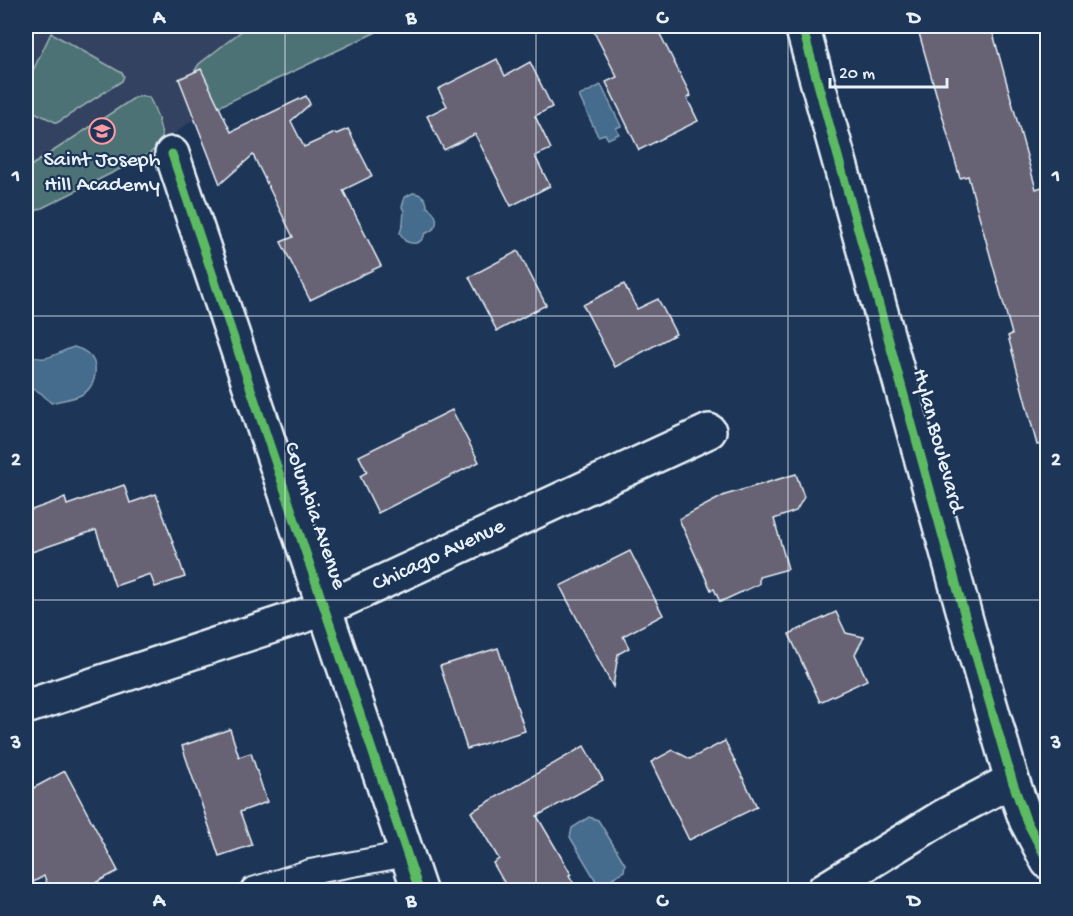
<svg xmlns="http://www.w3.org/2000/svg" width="1073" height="916" viewBox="0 0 1073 916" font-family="'Gochi Hand',sans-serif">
	<rect width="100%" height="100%" fill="#1d3557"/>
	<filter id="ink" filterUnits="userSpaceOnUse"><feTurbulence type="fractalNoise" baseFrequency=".0167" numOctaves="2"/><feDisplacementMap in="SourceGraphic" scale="12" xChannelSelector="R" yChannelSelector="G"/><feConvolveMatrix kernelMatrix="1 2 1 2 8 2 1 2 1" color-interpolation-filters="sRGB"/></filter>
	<g filter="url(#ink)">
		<path fill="#334260" d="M26,26H389L195,118L146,156L26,216Z"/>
		<g fill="#4e7274" stroke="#9bb2b6" stroke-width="1.5">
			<path d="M248,26H389L195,118L194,72L199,64Z"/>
			<path d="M51,33L122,73L124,76L122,81L57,123L26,108V85Z"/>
			<path d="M140,96L149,97C157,112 161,126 163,143L146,156L26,216V169L134,98Z"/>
		</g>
		<g fill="#456c8c" stroke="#86a1b7" stroke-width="1.5">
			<path d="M601,85L621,126L616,128L619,134L608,139L605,134L598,136L579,96Z"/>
			<path d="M413,193C422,194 427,198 427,207C434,211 440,220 434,228C432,231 428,232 425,234C424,235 424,237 423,238C418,245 412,244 405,241L400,233L403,223L404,211L402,207L405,197Z"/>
			<path d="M74,347C78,348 83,350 87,353C100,363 97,385 83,394C74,399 60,400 51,403L41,393L26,385V352C45,366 54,353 74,347Z"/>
			<path d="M589,817L598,820L625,864L624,871L603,884L596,881L570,837L572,828Z"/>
		</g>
		<g fill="#676274" stroke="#e8f1f8" stroke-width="1.5">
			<path d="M591,26H656L691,96L687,98L698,121L639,150L606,82L617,77Z"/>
			<path d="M917,26H991L1036,189L1047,185V444L1037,445L1008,336L1012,334L968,176L960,178Z"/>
			<path d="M497,59L505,76L530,62L552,107L535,116L551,149L535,156L550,186L511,206L475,134L444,150L427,116L447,106L438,89Z"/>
			<path d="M201,69L231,132L306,96L310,104L291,121L304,147L335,133L336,134L348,129L372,176L343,190L381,266L310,300L281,242L293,237L253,155L220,184L179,79Z"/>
			<path d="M518,251L546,305L497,331L469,277Z"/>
			<path d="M624,284L637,309L658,299L676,334L615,367L583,305Z"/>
			<path d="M452,410L479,462L378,513L360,476L367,472L359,456Z"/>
			<path d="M796,474L804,497L796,511L774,519L788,569L759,577V584L720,602L714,589L711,590L679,519L725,495Z"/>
			<path d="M124,485L130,503L156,494L185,577L155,587L150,574L115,586L96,530L26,554V512L65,498L67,505Z"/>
			<path d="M630,551L663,615L623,636L629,648L618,654L613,687L560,586Z"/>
			<path d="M836,612L846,633L864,637L855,654L867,680L820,702L789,634Z"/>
			<path d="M498,648L525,731L467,749L440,666Z"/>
			<path d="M230,729L239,757L251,753L267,802L240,812L252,845L219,856L182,746Z"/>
			<path d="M725,741L757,807L689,840L651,762L673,750L690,759Z"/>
			<path d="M584,746L603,780L537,816L571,874L569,875L578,891H509L493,863L499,859L471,812Z"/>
			<path d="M65,771L118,871L80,891H51L44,876L26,886V792Z"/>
		</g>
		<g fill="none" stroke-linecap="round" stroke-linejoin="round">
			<g stroke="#e8f1f8" stroke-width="28">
				<path id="lane" d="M253,890L310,872L407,854"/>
			</g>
			<g stroke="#e8f1f8" stroke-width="38">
				<g id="street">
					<path d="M172,154L419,890"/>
					<path d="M26,707L324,609L709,431"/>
				</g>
			</g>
			<g stroke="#e8f1f8" stroke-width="38">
				<g id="secondary">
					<path d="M802,26L974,649L1012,780L1026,820L1048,862"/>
					<path d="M824,890L944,816L1012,780"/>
				</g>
			</g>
			<use href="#lane" stroke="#1d3557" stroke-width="24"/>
			<use href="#street" stroke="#1d3557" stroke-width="33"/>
			<use href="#secondary" stroke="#1d3557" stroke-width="33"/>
			<g stroke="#1d3557" stroke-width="13">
				<g id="cycleway">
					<path d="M802,26L974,649L1012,780L1026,820L1048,862"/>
					<path d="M172,154L419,890"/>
				</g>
			</g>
			<use href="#cycleway" stroke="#5cba63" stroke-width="9"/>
		</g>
	</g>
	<path fill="none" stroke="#e8f1f8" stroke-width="1.5" stroke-opacity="0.55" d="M285,26V890M536,26V890M788,26V890M26,316H1048M26,600H1048"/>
	<defs>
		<g id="school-ring" transform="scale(1.35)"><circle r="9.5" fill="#1d3557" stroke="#ff9aa2" stroke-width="1.5"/><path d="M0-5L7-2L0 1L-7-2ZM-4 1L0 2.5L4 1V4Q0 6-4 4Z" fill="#ff9aa2"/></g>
	</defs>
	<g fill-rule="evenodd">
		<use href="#school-ring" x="102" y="131"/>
	</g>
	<g text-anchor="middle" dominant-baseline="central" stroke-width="4.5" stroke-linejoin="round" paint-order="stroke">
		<g font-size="22" fill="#e8f1f8" stroke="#1d3557">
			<text x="102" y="161">Saint Joseph<tspan x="102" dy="25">Hill Academy</tspan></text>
		</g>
		<g font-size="22" fill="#e8f1f8" stroke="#1d3557">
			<text transform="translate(937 441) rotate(75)">Hylan Boulevard</text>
			<text transform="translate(314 516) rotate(71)">Columbia Avenue</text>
			<text transform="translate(439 556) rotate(-25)">Chicago Avenue</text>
		</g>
	</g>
	<rect width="1073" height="916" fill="none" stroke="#1d3557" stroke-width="66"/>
	<path d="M830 78v9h117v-9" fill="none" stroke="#e8f1f8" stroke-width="3"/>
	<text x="839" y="78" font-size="18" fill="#e8f1f8" stroke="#1d3557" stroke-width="4.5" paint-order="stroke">20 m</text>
	<rect x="33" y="33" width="1007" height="850" fill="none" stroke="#e8f1f8" stroke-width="2"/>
	<g font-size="20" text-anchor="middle" font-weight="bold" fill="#e8f1f8">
		<text x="159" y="23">A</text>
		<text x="411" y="23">B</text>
		<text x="662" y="23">C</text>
		<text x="914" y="23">D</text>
		<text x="16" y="181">1</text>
		<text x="1056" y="181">1</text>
		<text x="16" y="465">2</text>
		<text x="1056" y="465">2</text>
		<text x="16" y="748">3</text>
		<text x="1056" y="748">3</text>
		<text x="159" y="906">A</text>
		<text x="411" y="906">B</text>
		<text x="662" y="906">C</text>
		<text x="914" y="906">D</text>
	</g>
</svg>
